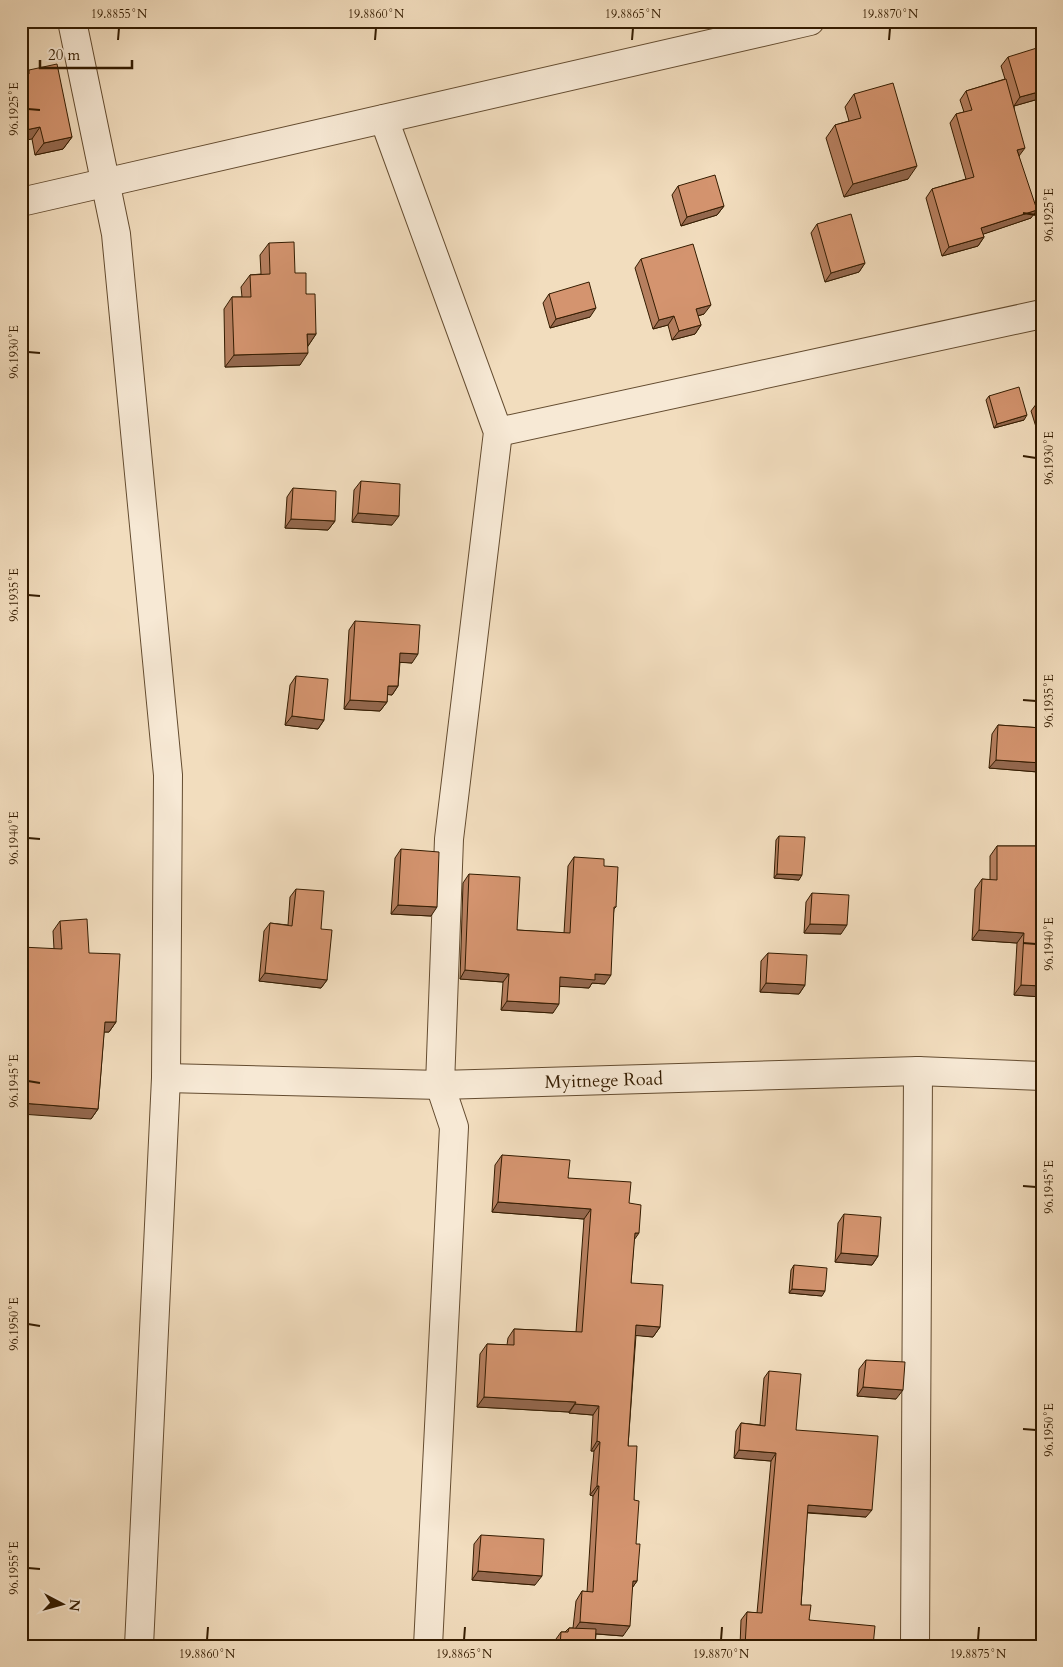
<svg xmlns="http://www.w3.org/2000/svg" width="1063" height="1667" viewBox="0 0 1063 1667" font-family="Cardo,serif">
	<rect width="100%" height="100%" fill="#f2ddbe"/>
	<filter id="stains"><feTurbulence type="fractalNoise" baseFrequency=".004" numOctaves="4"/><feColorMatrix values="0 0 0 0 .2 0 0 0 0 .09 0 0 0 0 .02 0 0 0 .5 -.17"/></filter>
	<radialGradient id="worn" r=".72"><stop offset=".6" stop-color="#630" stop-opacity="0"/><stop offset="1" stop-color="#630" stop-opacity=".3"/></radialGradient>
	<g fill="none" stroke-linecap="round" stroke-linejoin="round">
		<g stroke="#644c30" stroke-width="30">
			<g id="street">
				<path d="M72,21L116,234L168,775L166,1078L139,1646"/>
				<path d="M384,119L498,432L449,839L440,1085L454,1127L428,1646"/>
				<path d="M21,202L810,21"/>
				<path d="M498,432L1042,314"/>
				<path id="s1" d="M166,1078L440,1085L918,1071L1042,1076"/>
				<path d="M915,1646L918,1071"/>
			</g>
		</g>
		<use href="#street" stroke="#f7e9d5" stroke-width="28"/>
	</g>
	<g fill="#b67f5f" stroke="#341c01">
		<path d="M1008,57L1042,98L1014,106L1019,156L1031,218L983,234L984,237L978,246L942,256L926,198L932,189L966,179L950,123L956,114L964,112L960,100L966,91L1005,79L1001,66Z"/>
		<path d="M29,70L72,137L63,149L35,155L32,139L26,75Z"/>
		<path d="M854,94L908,179L844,197L826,138L835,125L849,121L845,107Z"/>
		<path d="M678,186L724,206L717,215L681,226L672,195Z"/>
		<path d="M817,224L865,263L859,272L825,282L811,233Z"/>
		<path d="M269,243L295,273L306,294L316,334L308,346L300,365L225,367L224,309L232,297H242L241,287L250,275L261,274L260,255Z"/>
		<path d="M641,259L704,314L698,316L701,325L695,334L672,340L668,325L653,329L635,268Z"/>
		<path d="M549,294L590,317L550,328L543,303Z"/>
		<path d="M989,396L1024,420L994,428L986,400Z"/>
		<path d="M1042,398V446L1031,411L1040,399Z"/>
		<path d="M361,481L392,525L352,522L354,490Z"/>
		<path d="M293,488L335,521L328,530L285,528L287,497Z"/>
		<path d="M355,621L412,663L400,662L398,686L392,695L387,694V702L380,711L344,709L349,630Z"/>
		<path d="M296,676L324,720L318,729L285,725L290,685Z"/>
		<path d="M998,725L1042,728V767L1038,772L989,768L992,734Z"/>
		<path d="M779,836L799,880L774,878L776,840Z"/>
		<path d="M997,846H1042V997L1014,995L1017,943L972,940L975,889L982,879L990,880V856Z"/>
		<path d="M401,849L431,916L391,914L395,858Z"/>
		<path d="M574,857L604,866L616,907L614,909L605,984L592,983L589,988L560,986L553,1013L501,1010L503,982L460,979L463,883L469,874L517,930L564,933L568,866Z"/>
		<path d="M296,889L321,929L327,980L321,988L259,981L264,931L270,923L288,925L290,897Z"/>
		<path d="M812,893L841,934L804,933L806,902Z"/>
		<path d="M60,921L89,953L116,1022L109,1032H104L98,1109L91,1119L54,949L53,931Z"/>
		<path d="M768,953L805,985L799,994L760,992L761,961Z"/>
		<path d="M502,1155L568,1178L629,1203L634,1239L631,1283L660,1327L653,1337L636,1335L628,1446L634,1500L637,1581L632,1588L623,1636L596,1634L595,1646H555L556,1639L561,1632H565L569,1628H573L576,1601L582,1591L587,1592L593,1496L590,1495L594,1451H591L593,1415L569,1413V1412L477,1407L480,1354L487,1344L507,1345L508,1338L514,1329L576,1332L584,1219L492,1212L495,1165Z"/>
		<path d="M844,1214L878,1256L872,1265L835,1262L838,1223Z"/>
		<path d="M794,1265L822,1296L789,1293L791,1270Z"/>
		<path d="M866,1360L896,1399L857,1396L859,1369Z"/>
		<path d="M769,1371L796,1430L866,1517L807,1513L801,1605L809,1620L873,1646H740L741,1620L747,1612L757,1613L771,1461L734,1458L736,1431L741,1423L760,1425L764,1378Z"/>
		<path d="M481,1535L535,1585L472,1580L474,1544Z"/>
	</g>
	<g fill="#94684e" stroke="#341c01">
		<path d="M1042,91V98L1014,106L1020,97Z"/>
		<path d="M40,127L32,139L21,141V131Z"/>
		<path d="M72,137L63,149L35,155L44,143Z"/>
		<path d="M1025,148L1019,156L1017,150Z"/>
		<path d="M917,166L908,179L844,197L853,184Z"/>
		<path d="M724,206L717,215L681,226L687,217Z"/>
		<path d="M1037,210L1031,218L975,237L981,228Z"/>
		<path d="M984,237L978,246L942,256L949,247Z"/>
		<path d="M865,263L859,272L825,282L831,273Z"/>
		<path d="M711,305L704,314L690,318L696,309Z"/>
		<path d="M596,308L590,317L550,328L556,319Z"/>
		<path d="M674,316L668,325L653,329L659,320Z"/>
		<path d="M701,325L695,334L672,340L679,331Z"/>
		<path d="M307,334H316L308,346Z"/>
		<path d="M308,353L300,365L225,367L234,355Z"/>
		<path d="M1027,415L1024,420L994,428L997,424Z"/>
		<path d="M358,513L399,516L392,525L352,522Z"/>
		<path d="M291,519L335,521L328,530L285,528Z"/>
		<path d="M400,653L418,654L412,663L394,662Z"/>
		<path d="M388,686H398L392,695L382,694Z"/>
		<path d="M350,700L387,702L380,711L344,709Z"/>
		<path d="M292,716L324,720L318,729L285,725Z"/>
		<path d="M996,760L1042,763V767L1038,772L989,768Z"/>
		<path d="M777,874L802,875L799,880L774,878Z"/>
		<path d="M398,905L437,907L431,916L391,914Z"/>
		<path d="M810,924L847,925L841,934L804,933Z"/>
		<path d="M979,930L1024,933L1017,943L972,940Z"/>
		<path d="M465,970L509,974L503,982L460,979Z"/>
		<path d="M265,973L327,980L321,988L259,981Z"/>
		<path d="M595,974L611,975L605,984L592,983L589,988L554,986L560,977Z"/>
		<path d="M766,983L805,985L799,994L760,992Z"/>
		<path d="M1021,985L1042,986V997L1014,995Z"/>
		<path d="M507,1001L559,1004L553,1013L501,1010Z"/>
		<path d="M105,1022H116L109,1032H97Z"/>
		<path d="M21,1103L98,1109L91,1119L21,1114Z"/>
		<path d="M498,1202L591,1209L584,1219L492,1212Z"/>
		<path d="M635,1233H639L632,1243Z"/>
		<path d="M841,1253L878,1256L872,1265L835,1262Z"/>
		<path d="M792,1289L825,1291L822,1296L789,1293Z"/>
		<path d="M636,1325L660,1327L653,1337L630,1335Z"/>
		<path d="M863,1387L903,1390L896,1399L857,1396Z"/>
		<path d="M484,1397L576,1402L569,1412L477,1407Z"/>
		<path d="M575,1404L599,1406L593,1415L569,1413Z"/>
		<path d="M597,1441L600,1442L594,1451H591Z"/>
		<path d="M739,1450L776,1453L771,1461L734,1458Z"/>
		<path d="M597,1486H599L593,1496L590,1495Z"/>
		<path d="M808,1505L872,1510L866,1517L802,1512Z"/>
		<path d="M478,1571L542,1576L535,1585L472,1580Z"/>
		<path d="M633,1581H637L630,1591Z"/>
		<path d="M580,1622L630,1626L623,1636L573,1632Z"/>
	</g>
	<g fill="#d4946f" stroke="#341c01">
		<path d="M1040,47L1042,53V91L1020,97L1008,57Z"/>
		<path d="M57,64L72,137L44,143L40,127L21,131V75L29,74V70Z"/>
		<path d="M1006,79L1025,148L1017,150L1037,210L981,228L984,237L949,247L932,189L974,177L956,114L972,110L966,91Z"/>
		<path d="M893,83L917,166L853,184L835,125L861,118L854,94Z"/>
		<path d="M715,175L724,206L687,217L678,186Z"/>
		<path d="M851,214L865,263L831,273L817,224Z"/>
		<path d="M294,242L295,273H306V294H315L316,334H307L308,353L234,355L232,297H251L250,275L270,274L269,243Z"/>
		<path d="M693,244L711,305L696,309L701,325L679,331L674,316L659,320L641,259Z"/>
		<path d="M589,282L596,308L556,319L549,294Z"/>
		<path d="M1019,387L1027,415L997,424L989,396Z"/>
		<path d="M361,481L400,484L399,516L358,513Z"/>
		<path d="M293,488L336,491L335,521L291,519Z"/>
		<path d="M355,621L420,625L418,654L400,653L398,686H388L387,702L350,700Z"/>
		<path d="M296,676L328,679L324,720L292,716Z"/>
		<path d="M998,725L1042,728V763L996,760Z"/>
		<path d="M779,836L805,837L802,875L777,874Z"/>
		<path d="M997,846H1042V986L1021,985L1024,933L979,930L982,879L997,880Z"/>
		<path d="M401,849L439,852L437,907L398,905Z"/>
		<path d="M574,857L604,859V866L618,867L616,907H614L611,975L595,974V980L560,977L559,1004L507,1001L509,974L465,970L469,874L520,877L517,930L570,933Z"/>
		<path d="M296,889L324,891L321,929L332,930L327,980L265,973L270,923L292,926Z"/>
		<path d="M812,893L849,895L847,925L810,924Z"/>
		<path d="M87,919L89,953L120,954L116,1022H105L98,1109L21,1103V947L62,949L60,921Z"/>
		<path d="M768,953L807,955L805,985L766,983Z"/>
		<path d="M502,1155L570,1160L568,1178L631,1182L629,1203L641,1205L639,1233H635L631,1283L663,1285L660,1327L636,1325L628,1446H637L634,1500L639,1501L636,1544H640L637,1581H633L630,1626L580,1622L582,1591L593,1592L599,1486H597L600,1442L597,1441L599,1406L575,1404L576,1402L484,1397L487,1344L514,1345V1329L582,1332L591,1209L498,1202Z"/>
		<path d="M844,1214L881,1217L878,1256L841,1253Z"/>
		<path d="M794,1265L827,1268L825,1291L792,1289Z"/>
		<path d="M866,1360L905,1362L903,1390L863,1387Z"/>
		<path d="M769,1371L801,1374L796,1430L878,1436L872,1510L808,1505L801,1605H811L809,1620L875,1626L873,1646H745L747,1612L762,1613L776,1453L739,1450L741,1423L765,1426Z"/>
		<path d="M481,1535L544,1539L542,1576L478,1571Z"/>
		<path d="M569,1628L596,1629L595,1646H560L561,1632H568Z"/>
	</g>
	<path fill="none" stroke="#341c01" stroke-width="2" d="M118,40L119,28M375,40L376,28M632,40L633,28M889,40L890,28M28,109L40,110M1023,213L1036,215M28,352L40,353M1023,456L1036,458M28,595L40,596M1023,700L1036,701M28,838L40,839M1023,943L1036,944M28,1081L40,1083M1023,1186L1036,1187M28,1324L40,1326M1023,1429L1036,1430M28,1568L40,1569M207,1640L208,1627M464,1640L465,1627M721,1640L722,1627M978,1640L979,1627"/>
	<g text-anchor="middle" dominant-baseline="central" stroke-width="4.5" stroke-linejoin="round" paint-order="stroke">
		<g font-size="18" fill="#341c01" stroke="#f7e9d5">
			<text stroke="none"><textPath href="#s1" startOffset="438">Myitnege Road</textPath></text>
		</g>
	</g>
	<rect width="1063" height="1667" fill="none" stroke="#f2ddbe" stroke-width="55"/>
	<g transform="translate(62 1604) rotate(96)" stroke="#f7e9d5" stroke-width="4" paint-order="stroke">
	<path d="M0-4L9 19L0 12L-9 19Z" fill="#341c01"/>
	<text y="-8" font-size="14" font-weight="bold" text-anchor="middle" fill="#341c01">N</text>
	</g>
	<path d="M40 60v8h92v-8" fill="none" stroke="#341c01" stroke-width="2.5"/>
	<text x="48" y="60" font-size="15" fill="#341c01" stroke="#f7e9d5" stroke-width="4" paint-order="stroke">20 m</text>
	<rect x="28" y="28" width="1008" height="1612" fill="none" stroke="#341c01" stroke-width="2"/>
	<g font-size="12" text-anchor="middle" fill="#341c01">
		<text x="119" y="18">19.8855°N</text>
		<text x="376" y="18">19.8860°N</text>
		<text x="633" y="18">19.8865°N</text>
		<text x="890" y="18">19.8870°N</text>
		<text transform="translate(14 109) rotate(-90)" y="4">96.1925°E</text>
		<text transform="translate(1049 215) rotate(-90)" y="4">96.1925°E</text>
		<text transform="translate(14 352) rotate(-90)" y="4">96.1930°E</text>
		<text transform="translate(1049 458) rotate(-90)" y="4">96.1930°E</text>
		<text transform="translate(14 595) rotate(-90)" y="4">96.1935°E</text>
		<text transform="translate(1049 701) rotate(-90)" y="4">96.1935°E</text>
		<text transform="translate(14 838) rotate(-90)" y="4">96.1940°E</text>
		<text transform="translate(1049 944) rotate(-90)" y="4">96.1940°E</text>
		<text transform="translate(14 1081) rotate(-90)" y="4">96.1945°E</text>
		<text transform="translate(1049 1187) rotate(-90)" y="4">96.1945°E</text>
		<text transform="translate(14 1324) rotate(-90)" y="4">96.1950°E</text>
		<text transform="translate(1049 1430) rotate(-90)" y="4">96.1950°E</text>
		<text transform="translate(14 1568) rotate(-90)" y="4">96.1955°E</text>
		<text x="207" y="1658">19.8860°N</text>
		<text x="464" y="1658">19.8865°N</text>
		<text x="721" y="1658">19.8870°N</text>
		<text x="978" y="1658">19.8875°N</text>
	</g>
	<rect width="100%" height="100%" filter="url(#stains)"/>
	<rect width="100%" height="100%" fill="url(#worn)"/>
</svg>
